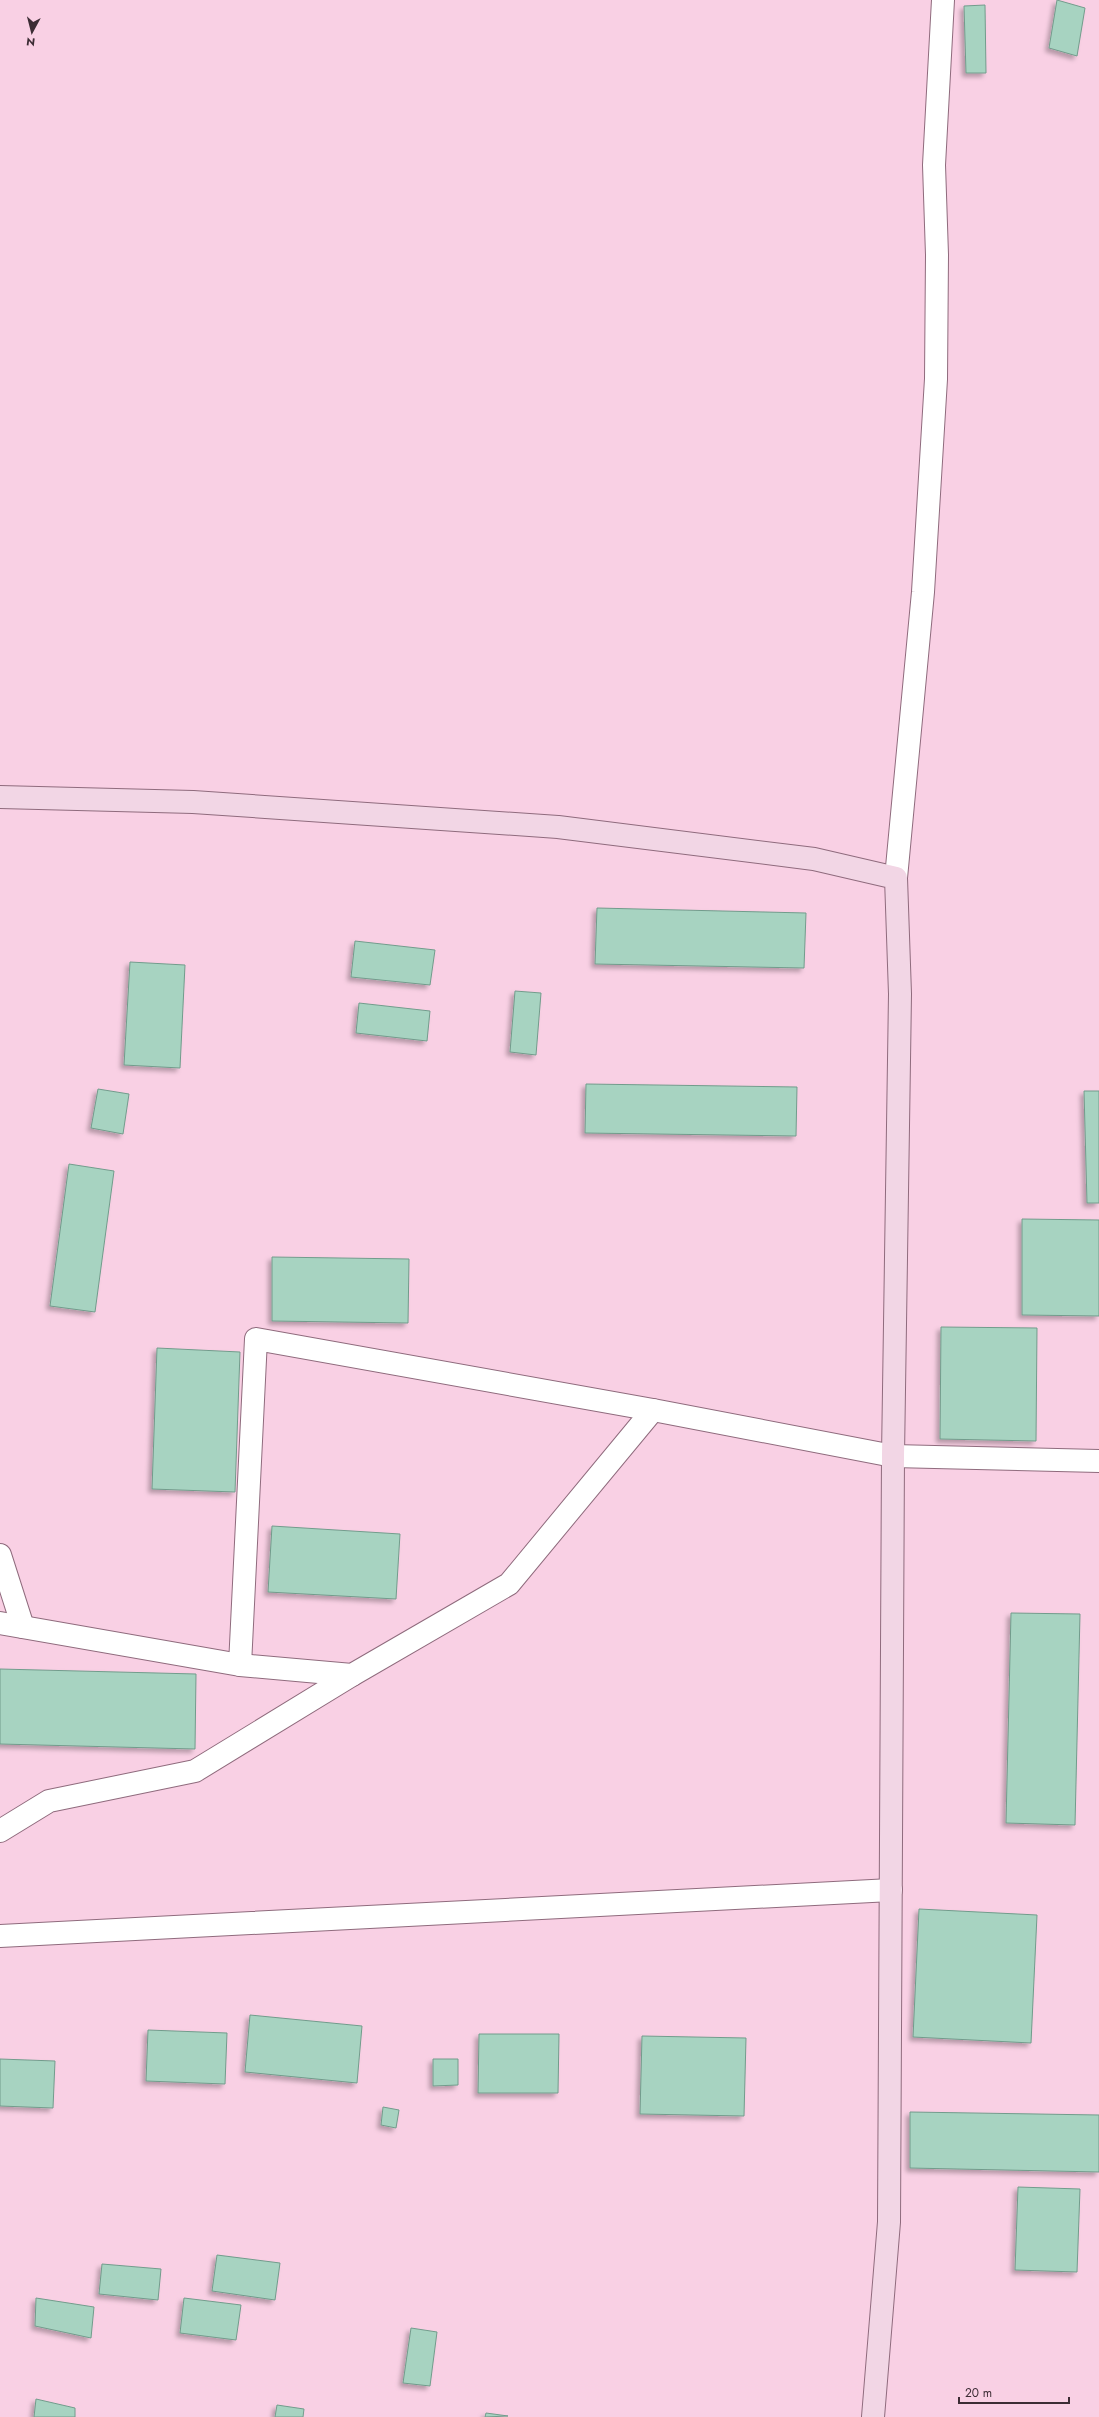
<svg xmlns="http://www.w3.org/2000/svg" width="1099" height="2417" viewBox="0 0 1099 2417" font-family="Jost,sans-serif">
	<defs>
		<filter id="shadow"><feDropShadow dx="-3.5" dy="3.5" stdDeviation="2" flood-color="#0004"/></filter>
	</defs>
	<rect width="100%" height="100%" fill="#f9d0e4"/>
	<g fill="#a7d3c1" stroke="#729c8c" filter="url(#shadow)">
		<path d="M1057,0L1085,8L1077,56L1049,48Z"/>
		<path d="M985,5L986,73H966L964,6Z"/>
		<path d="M597,908L806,913L804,968L595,964Z"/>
		<path d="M355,941L435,950L430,985L351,977Z"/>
		<path d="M130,962L185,965L180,1068L124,1065Z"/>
		<path d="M515,991L541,993L536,1055L510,1052Z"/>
		<path d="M359,1003L430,1011L427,1041L356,1033Z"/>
		<path d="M586,1084L797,1087L796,1136L585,1133Z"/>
		<path d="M98,1089L129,1094L123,1134L91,1128Z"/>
		<path d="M1084,1091H1099V1203H1087Z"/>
		<path d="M69,1164L114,1171L95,1312L50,1306Z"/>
		<path d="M1022,1219L1099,1220V1316L1022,1315Z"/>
		<path d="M272,1257L409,1259L408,1323L272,1321Z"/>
		<path d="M941,1327L1037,1328L1036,1441L940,1439Z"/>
		<path d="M157,1348L240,1352L235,1492L152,1489Z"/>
		<path d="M272,1526L400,1534L396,1599L268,1592Z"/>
		<path d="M1011,1613L1080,1614L1075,1825L1006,1823Z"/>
		<path d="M0,1669L196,1674L195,1749L0,1744Z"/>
		<path d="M919,1909L1037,1915L1031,2043L913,2037Z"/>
		<path d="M250,2015L362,2026L357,2083L245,2072Z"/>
		<path d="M148,2030L227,2033L225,2084L146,2081Z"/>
		<path d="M479,2034H559L558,2093H478Z"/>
		<path d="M642,2036L746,2038L744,2116L640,2114Z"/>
		<path d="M0,2059L55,2061L53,2108L0,2106Z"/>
		<path d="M433,2059H458V2085L433,2086Z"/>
		<path d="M383,2107L399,2110L396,2128L381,2125Z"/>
		<path d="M910,2112L1099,2115V2172L910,2168Z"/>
		<path d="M1018,2187L1080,2189L1077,2272L1015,2270Z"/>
		<path d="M217,2255L280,2263L275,2300L212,2291Z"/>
		<path d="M102,2264L161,2269L158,2300L99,2294Z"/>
		<path d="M36,2298L94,2307L91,2338L35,2326Z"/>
		<path d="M184,2298L241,2305L236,2340L180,2333Z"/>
		<path d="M411,2328L437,2332L430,2386L403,2383Z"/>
		<path d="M36,2399L75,2408V2417H34Z"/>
		<path d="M277,2405L304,2409L303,2417H275Z"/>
		<path d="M486,2413L508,2416L485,2417Z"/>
	</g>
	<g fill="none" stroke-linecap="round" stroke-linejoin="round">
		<g stroke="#8f6b7d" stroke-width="24">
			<g id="minor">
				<path d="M896,878L923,592L936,379L937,255L934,165L943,0"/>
				<path d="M0,1555L23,1627"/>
				<path d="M0,1623L240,1665L352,1675L509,1584L653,1410L893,1456L1099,1461"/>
				<path d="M240,1665L256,1339L653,1410"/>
				<path d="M0,1831L49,1801L195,1771L352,1675"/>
				<path d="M0,1936L891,1890"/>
			</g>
		</g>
		<g stroke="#8f6b7d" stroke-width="24">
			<path id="secondary" d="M0,797L193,802L558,827L814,859L896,878L900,994L893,1456L889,2222L873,2417"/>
		</g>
		<use href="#minor" stroke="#fff" stroke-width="22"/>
		<use href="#secondary" stroke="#f2d6e5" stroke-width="22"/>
	</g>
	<g transform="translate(32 32) rotate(187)" stroke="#f9d0e4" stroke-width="3" paint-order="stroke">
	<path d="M0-3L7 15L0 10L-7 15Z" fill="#3c2c34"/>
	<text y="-6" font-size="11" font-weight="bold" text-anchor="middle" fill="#3c2c34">N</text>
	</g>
	<path d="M959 2397v6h110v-6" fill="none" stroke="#3c2c34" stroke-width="2"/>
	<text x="965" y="2397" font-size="12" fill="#3c2c34" stroke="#f9d0e4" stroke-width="3" paint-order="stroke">20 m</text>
</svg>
